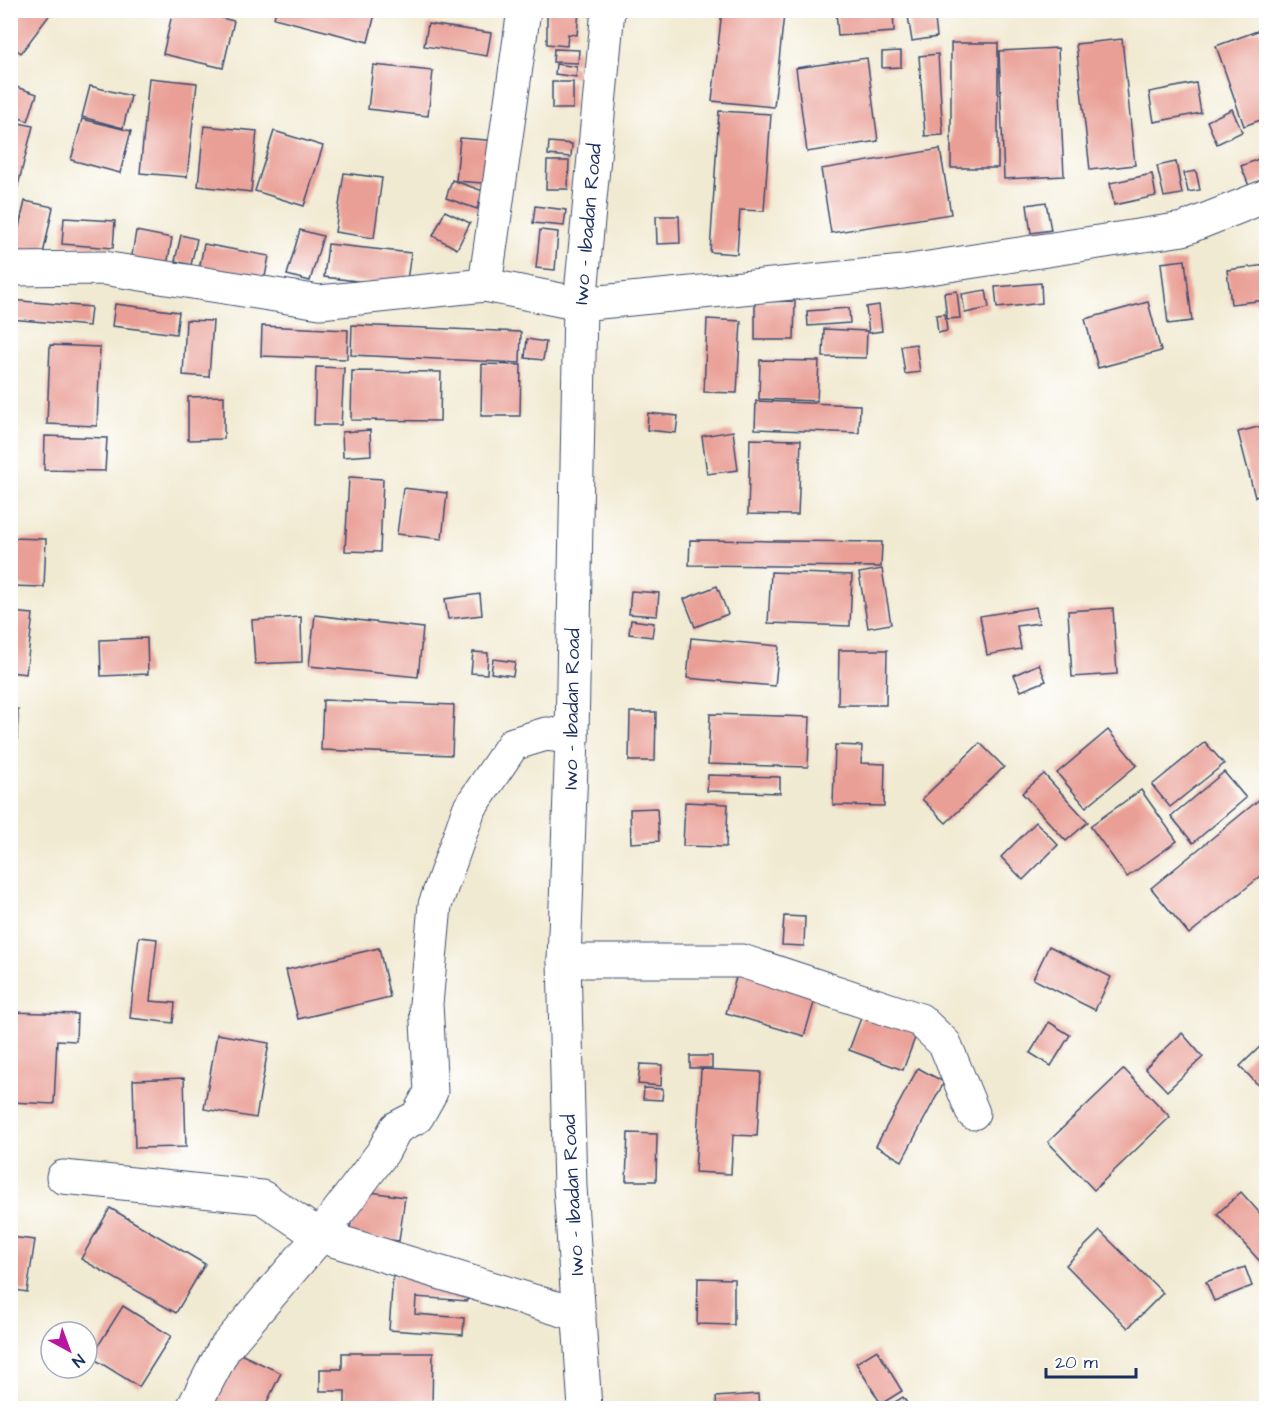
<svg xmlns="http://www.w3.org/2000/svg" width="1277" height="1419" viewBox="0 0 1277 1419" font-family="'Architects Daughter',sans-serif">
	<rect width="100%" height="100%" fill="#fff"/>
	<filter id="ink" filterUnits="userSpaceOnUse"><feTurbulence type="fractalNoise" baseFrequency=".0167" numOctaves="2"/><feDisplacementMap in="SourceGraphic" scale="12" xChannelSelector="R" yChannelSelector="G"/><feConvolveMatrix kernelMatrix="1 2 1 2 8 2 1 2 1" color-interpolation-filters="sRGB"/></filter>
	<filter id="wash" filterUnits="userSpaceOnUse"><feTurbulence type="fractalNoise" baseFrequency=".008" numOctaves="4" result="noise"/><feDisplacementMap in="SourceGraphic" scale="24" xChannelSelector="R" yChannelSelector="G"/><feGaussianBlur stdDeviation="1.35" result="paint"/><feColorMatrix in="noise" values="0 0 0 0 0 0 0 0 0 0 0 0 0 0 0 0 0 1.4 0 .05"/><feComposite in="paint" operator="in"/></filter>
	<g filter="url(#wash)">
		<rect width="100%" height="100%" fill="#f1ead2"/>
		<g id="blocks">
			<g fill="#e99f95">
				<path d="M10,10H48L51,13L21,53L10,45Z"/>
				<path d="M173,10H188L234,21L223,68L163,54Z"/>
				<path d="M276,10H376L368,42L274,18Z"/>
				<path d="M547,10H579L577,35L568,34L567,46L547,44Z"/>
				<path d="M722,10L784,14L774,107L712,101Z"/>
				<path d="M836,10H893L894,32L838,36Z"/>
				<path d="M907,10H934L937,37L912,41Z"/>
				<path d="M428,24L491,33L487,56L424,46Z"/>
				<path d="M1260,30L1266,48V118L1244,126L1216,46Z"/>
				<path d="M1122,39L1135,165L1090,170L1076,44Z"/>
				<rect x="951" y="43" width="47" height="125"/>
				<path d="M1058,48L1064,176L1004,179L999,51Z"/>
				<path d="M554,49L579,50L578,63L553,62Z"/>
				<path d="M901,51V67L882,68V52Z"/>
				<path d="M938,54L943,135L925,136L919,56Z"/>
				<path d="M867,58L878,141L807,152L796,68Z"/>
				<path d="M556,64L577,67L576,77L555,74Z"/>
				<path d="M373,65L433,71L428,116L368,109Z"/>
				<path d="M149,78L197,83L187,177L140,173Z"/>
				<rect x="552" y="82" width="21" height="27"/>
				<path d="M1196,83L1201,113L1154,122L1149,92Z"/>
				<path d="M10,85L37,94L28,121L10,115Z"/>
				<path d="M90,86L131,96L123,128L82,117Z"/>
				<path d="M1232,109L1242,132L1217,144L1207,121Z"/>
				<path d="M719,111L771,114L764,211L740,210L737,254L710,252Z"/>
				<path d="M82,119L131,131L120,173L71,160Z"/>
				<path d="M10,121L33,126L13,205H10Z"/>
				<path d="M204,126L257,131L251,192L198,186Z"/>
				<path d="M274,131L323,146L304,206L255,191Z"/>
				<path d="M460,138L499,141L496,184L456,181Z"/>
				<path d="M549,142L572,144L571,157L548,155Z"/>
				<path d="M940,149L951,214L831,233L821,169Z"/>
				<path d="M1266,156V179L1249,186L1241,166Z"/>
				<path d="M547,161H569L568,189H546Z"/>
				<path d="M1176,162L1182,194L1164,197L1157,166Z"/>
				<path d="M1196,171L1200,190L1188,192L1184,173Z"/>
				<path d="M344,173L382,178L374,238L335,232Z"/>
				<path d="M1152,174L1156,196L1114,205L1110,183Z"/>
				<path d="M452,180L483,191L477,209L446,198Z"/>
				<path d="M25,201L53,207L42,259L13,253Z"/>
				<path d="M1046,202L1051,230L1031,233L1027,205Z"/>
				<path d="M535,206L566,210L564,226L533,223Z"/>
				<path d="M445,211L470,223L457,249L433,236Z"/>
				<path d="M656,216H679L680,243L657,244Z"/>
				<path d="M64,218L115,221L113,248L62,244Z"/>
				<path d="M300,230L323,236L310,281L287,275Z"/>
				<path d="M540,230L558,232L555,270L536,268Z"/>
				<path d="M136,231L172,238L167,266L131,261Z"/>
				<path d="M181,235L197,239L191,265L175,261Z"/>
				<path d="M204,244L269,256L264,282L199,270Z"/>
				<path d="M328,244L411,253L406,287L324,277Z"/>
				<path d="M1185,260L1192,321L1168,324L1161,263Z"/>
				<path d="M1266,265V300L1231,304L1227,270Z"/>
				<path d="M1041,283L1042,303L997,308L995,287Z"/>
				<path d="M986,290L989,308L965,313L962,294Z"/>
				<path d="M957,291L960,318L947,319L944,293Z"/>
				<path d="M10,300L91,307L89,326L10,319Z"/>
				<path d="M795,301L794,340H755V302Z"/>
				<path d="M1148,302L1161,351L1098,368L1085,319Z"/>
				<path d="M115,304L179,312L176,334L112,326Z"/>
				<path d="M879,305L882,331L869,333L866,307Z"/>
				<path d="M849,308L850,323L808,326L807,311Z"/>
				<path d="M945,314L947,331L938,333L936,315Z"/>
				<path d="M707,319L741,321L737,393L704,392Z"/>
				<path d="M186,320L213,321L209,377L183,375Z"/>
				<path d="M352,325L521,332L520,363L351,355Z"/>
				<path d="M262,326L348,330L347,359L261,356Z"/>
				<path d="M824,329L867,331L866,358L823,357Z"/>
				<path d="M527,339L546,342L543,360L525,358Z"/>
				<path d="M916,344L920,372L905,374L901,346Z"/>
				<path d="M50,345L100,347L97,426L47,424Z"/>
				<path d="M760,360L819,361L817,401L759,399Z"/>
				<path d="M482,364L521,365L520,416H481Z"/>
				<path d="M316,367L344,368L341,425H314Z"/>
				<path d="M352,371L441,372L440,421L351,420Z"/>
				<path d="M224,396V439L188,440V397Z"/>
				<path d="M756,401L860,405L859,433L755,429Z"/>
				<path d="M648,413L678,416L676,433L647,430Z"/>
				<path d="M1266,425V494L1255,497L1238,432Z"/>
				<path d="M370,430L371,455L343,457L342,432Z"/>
				<path d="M733,431L738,470L707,474L702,436Z"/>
				<path d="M45,436L107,438L105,471L44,470Z"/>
				<path d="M750,439L801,440L798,515L748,514Z"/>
				<path d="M349,477L383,479L380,552L345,551Z"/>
				<path d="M403,488L447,493L442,539L397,534Z"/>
				<path d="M10,538L46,539L44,587L10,586Z"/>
				<path d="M690,540L882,542L881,567L689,565Z"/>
				<path d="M882,569L891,624L868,628L859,573Z"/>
				<path d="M771,572L852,575L850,626L768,623Z"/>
				<path d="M717,586L728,614L695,627L684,599Z"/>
				<path d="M631,591L659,593L657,616L629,614Z"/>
				<path d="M480,594L482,615L448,619L445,599Z"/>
				<path d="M1036,607L1039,623L1017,626L1021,649L987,655L980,616Z"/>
				<path d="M1113,608L1117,674L1072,677L1068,611Z"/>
				<path d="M10,612L33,614L26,674L10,672Z"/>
				<path d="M315,615L423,628L418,677L309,666Z"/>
				<path d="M301,617L302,662L255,664L252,620Z"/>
				<path d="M631,620L654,623L652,637L629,634Z"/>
				<path d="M147,638L148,674L101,676L100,640Z"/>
				<path d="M691,638L779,646L775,686L687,678Z"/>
				<path d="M839,650H887L886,705H838Z"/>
				<path d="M473,652L488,653L487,674L471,673Z"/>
				<path d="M493,659L515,662L513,676L491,673Z"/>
				<path d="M1039,664L1046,681L1021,691L1014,675Z"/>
				<path d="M323,700L454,705L452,755L321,750Z"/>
				<path d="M10,709H18L16,766H10Z"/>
				<path d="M630,712H656L655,761H629Z"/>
				<path d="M710,714L810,717L808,767L708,764Z"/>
				<path d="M1108,730L1137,765L1086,807L1057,773Z"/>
				<path d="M1205,742L1224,764L1170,807L1152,785Z"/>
				<path d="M980,743L1004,767L946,823L922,799Z"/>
				<path d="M835,745L862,746L861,763L885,764L884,806L833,805Z"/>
				<path d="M1224,772L1246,798L1193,843L1171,816Z"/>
				<path d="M1044,774L1088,822L1066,841L1022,793Z"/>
				<path d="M708,775L780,777V793L707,791Z"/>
				<path d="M1141,790L1177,841L1127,877L1090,826Z"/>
				<path d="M1266,794V872L1189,934L1151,888Z"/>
				<path d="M685,802L728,804L726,847L683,846Z"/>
				<path d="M657,808L659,841L631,843L630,809Z"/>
				<path d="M1036,822L1058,845L1023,880L1001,857Z"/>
				<path d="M784,916L805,917L804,946L782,945Z"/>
				<path d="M139,937L157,939L150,1001L175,1003L173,1023L130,1018Z"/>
				<path d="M1049,946L1111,977L1095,1010L1033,979Z"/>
				<path d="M379,948L390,997L298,1019L286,970Z"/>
				<path d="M739,967L818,990L804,1036L726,1013Z"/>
				<path d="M864,1010L918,1030L903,1070L849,1050Z"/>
				<path d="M10,1012L77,1014L76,1041L57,1040L54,1104L10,1102Z"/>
				<path d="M1049,1022L1070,1035L1051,1066L1030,1053Z"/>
				<path d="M1182,1033L1203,1057L1167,1091L1145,1068Z"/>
				<path d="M217,1034L269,1043L256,1118L204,1109Z"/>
				<path d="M1266,1041V1077L1258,1085L1240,1066Z"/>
				<rect x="690" y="1056" width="22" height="12"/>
				<path d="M640,1064L662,1065L661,1086L638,1084Z"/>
				<path d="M918,1068L944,1082L902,1161L876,1146Z"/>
				<path d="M701,1069L761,1072L757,1136L733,1135L731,1174L695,1172Z"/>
				<path d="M1124,1069L1170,1117L1094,1190L1048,1142Z"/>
				<path d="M184,1078L186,1147L135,1148L133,1080Z"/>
				<path d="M644,1088L663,1089L662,1100L643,1099Z"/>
				<path d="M628,1133L657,1134L656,1181H626Z"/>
				<path d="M356,1190L405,1197L399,1241L349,1235Z"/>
				<path d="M1241,1192L1266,1220V1268L1217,1214Z"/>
				<path d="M110,1208L205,1264L176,1313L81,1259Z"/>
				<path d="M1100,1231L1163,1293L1128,1328L1066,1265Z"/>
				<path d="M10,1237L35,1240L27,1292L10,1289Z"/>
				<path d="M1245,1267L1252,1286L1214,1301L1206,1282Z"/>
				<path d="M393,1275L468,1280L467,1301L416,1297L415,1314L464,1318L463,1335L389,1330Z"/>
				<path d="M698,1278L734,1279V1325L697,1324Z"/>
				<path d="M123,1306L171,1336L139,1387L91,1357Z"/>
				<path d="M877,1350L902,1391L881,1404L856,1363Z"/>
				<path d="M234,1351L281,1373L264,1408H206Z"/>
				<path d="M342,1353H433L432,1406L345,1407V1391H320V1369H342Z"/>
				<path d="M758,1394L759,1408H717L716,1397Z"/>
				<path d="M903,1397L910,1408H885Z"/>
			</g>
		</g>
	</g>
	<g filter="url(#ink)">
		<use href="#blocks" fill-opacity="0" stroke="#3b4b6f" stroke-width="1.5"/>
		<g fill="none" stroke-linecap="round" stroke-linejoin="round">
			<g stroke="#3b4b6f" stroke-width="35">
				<g id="street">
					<path d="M10,269L103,268L320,302L485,285L580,304L903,272L1183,229L1266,196"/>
					<path d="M485,285L524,10"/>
					<path d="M564,961H742L920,1020L945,1044L973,1113"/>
					<path d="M63,1177L262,1197L320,1236L579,1315"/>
					<path d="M193,1408L224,1349L320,1236L383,1152L396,1128L417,1117L431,1092L426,1004L435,905L469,809L513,744L546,734L572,737"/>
				</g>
			</g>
			<g stroke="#3b4b6f" stroke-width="35">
				<path id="primary" d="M585,1408L570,1187L564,961L572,737L580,304L608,10"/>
			</g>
			<use href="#street" stroke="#fff" stroke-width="33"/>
			<use href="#primary" stroke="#fff" stroke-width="33"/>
		</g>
	</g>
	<g text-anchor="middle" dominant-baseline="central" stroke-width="5" stroke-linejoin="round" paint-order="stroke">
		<g font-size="20" fill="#1b2f5e" stroke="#fff">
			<text transform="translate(588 224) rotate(-85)">Iwo - Ibadan Road</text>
			<text transform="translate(572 709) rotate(-89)">Iwo - Ibadan Road</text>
			<text transform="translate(573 1195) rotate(-93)">Iwo - Ibadan Road</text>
		</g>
	</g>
	<rect width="1277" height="1419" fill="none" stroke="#fff" stroke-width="36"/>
	<g transform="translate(69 1350) rotate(139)"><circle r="28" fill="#ffffff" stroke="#a4acbf" stroke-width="1.5"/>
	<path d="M0-4.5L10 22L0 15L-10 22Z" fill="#b5179e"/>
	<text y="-9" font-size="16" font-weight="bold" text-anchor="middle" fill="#1b2f5e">N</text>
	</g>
	<path d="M1046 1368v9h90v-9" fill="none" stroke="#1b2f5e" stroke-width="3"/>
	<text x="1055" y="1368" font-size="18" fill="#1b2f5e" stroke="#ffffff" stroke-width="4.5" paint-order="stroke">20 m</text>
</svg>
